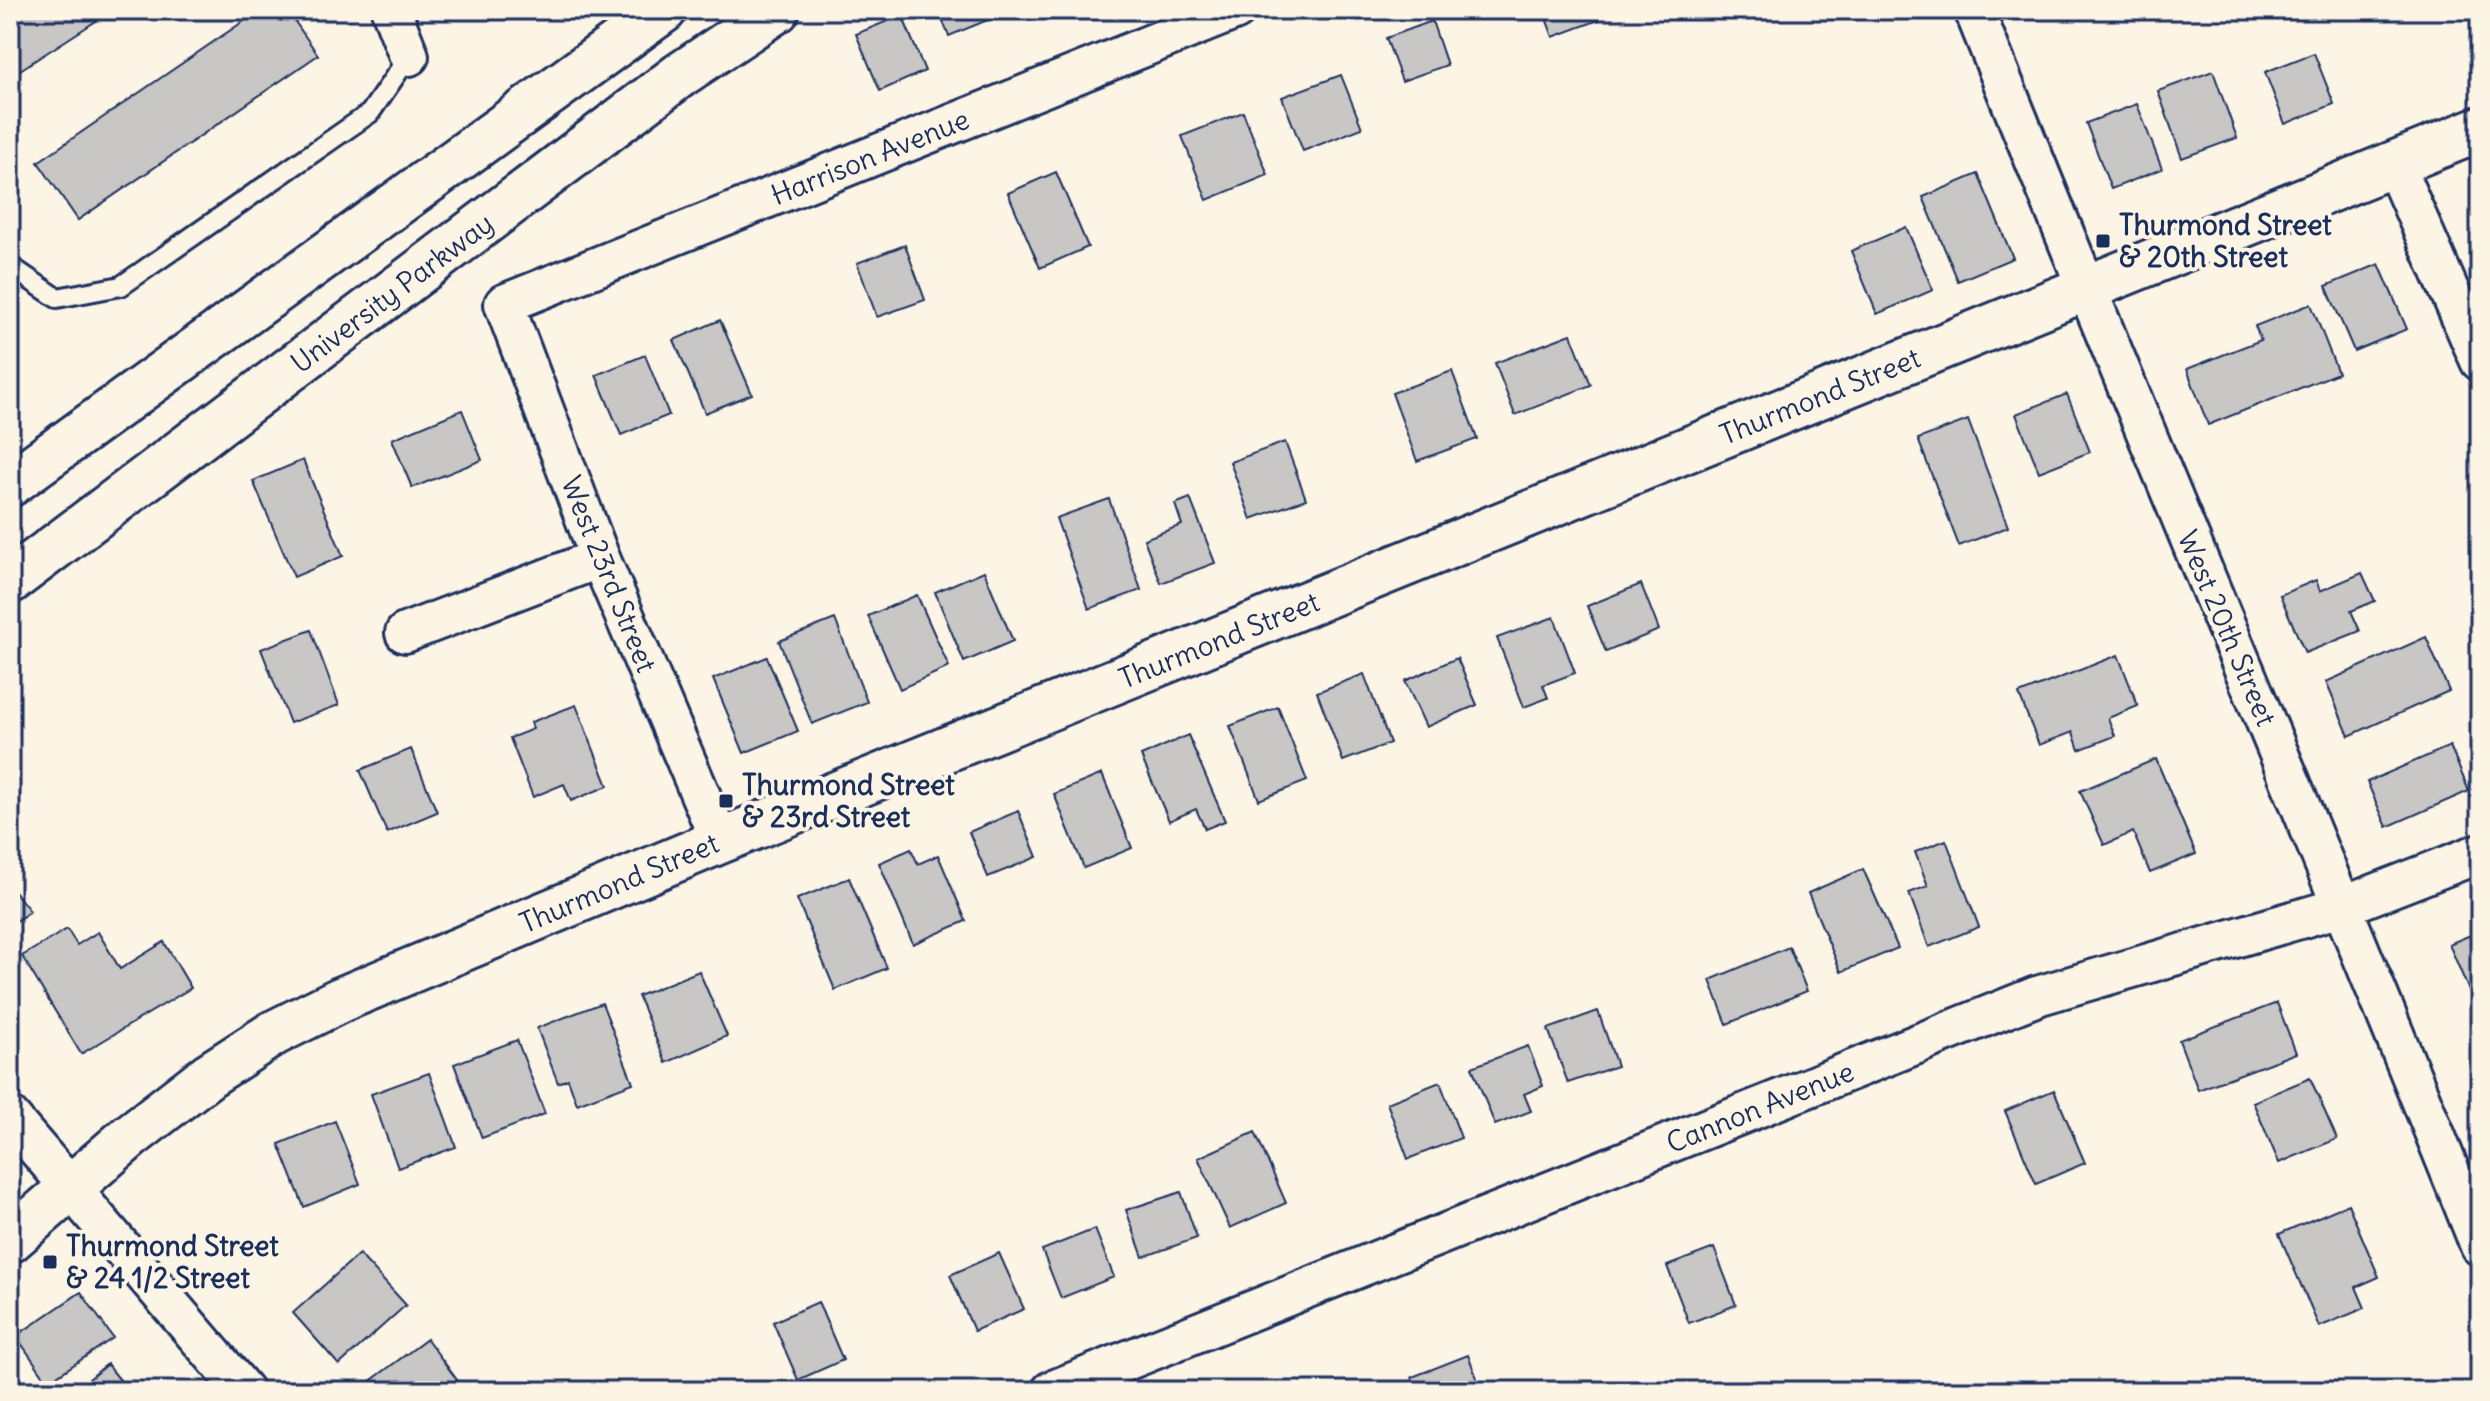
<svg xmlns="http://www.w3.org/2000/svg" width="2490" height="1401" viewBox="0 0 2490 1401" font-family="Delius,sans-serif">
	<rect width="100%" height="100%" fill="#fcf5e5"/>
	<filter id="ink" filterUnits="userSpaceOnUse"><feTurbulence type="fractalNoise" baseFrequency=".0125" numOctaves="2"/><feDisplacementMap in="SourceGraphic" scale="16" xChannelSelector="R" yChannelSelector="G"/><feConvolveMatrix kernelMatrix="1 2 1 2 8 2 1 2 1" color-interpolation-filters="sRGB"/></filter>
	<g filter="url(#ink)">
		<g fill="#c8c7c6" stroke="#1b2f5e" stroke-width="2">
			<path d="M10,10H113L17,72L10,62Z"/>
			<path d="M260,10H287L318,55L78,220L38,162Z"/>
			<path d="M938,10H1000L1002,14L949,36Z"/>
			<path d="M1543,10H1595L1599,20L1553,37Z"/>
			<path d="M902,15L925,71L880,91L856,34Z"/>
			<path d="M1432,21L1447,65L1402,81L1386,38Z"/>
			<path d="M2314,53L2334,104L2285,124L2265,72Z"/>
			<path d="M2213,71L2237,138L2182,158L2158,91Z"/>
			<path d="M1341,75L1362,128L1303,151L1282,97Z"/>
			<path d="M2137,104L2162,169L2111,189L2086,123Z"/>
			<path d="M1243,112L1268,175L1207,200L1182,136Z"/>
			<path d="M1056,172L1088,247L1040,268L1008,193Z"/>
			<path d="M1978,174L2013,258L1958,281L1923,197Z"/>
			<path d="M1906,227L1933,290L1877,314L1851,251Z"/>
			<path d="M905,245L925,300L877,317L857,263Z"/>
			<path d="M2379,264L2407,329L2354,351L2326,286Z"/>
			<path d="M2311,304L2338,373L2208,425L2187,369L2261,340L2255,326Z"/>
			<path d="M720,320L752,394L705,413L674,340Z"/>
			<path d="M1571,334L1591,385L1515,415L1495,363Z"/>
			<path d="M645,355L669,415L621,435L596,375Z"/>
			<path d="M1452,371L1477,439L1417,461L1392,393Z"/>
			<path d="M2067,394L2090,452L2039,472L2016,414Z"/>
			<path d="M462,410L482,460L412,488L392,439Z"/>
			<path d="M1968,420L2008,527L1959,546L1918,439Z"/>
			<path d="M1285,442L1306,499L1251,519L1230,462Z"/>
			<path d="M303,460L343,556L294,577L253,481Z"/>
			<path d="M1190,498L1215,563L1161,583L1144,539L1182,525L1175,504Z"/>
			<path d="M1109,499L1141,590L1089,609L1056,518Z"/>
			<path d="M984,571L1013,641L964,662L935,592Z"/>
			<path d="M2362,573L2375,601L2351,611L2360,631L2305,653L2280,595L2316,580L2320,591Z"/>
			<path d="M1641,584L1659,630L1606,652L1587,606Z"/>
			<path d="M917,595L949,667L900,689L868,616Z"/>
			<path d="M1554,617L1575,673L1543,685L1548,698L1524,707L1497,638Z"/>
			<path d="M835,619L867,702L812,724L779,641Z"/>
			<path d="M311,630L339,705L290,723L261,649Z"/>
			<path d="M2426,637L2449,691L2349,736L2326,682Z"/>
			<path d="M2118,655L2138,706L2108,718L2115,736L2079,750L2073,732L2039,745L2019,694Z"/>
			<path d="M767,657L798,731L744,753L713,679Z"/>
			<path d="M1457,658L1477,705L1426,727L1405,681Z"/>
			<path d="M1364,674L1390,743L1343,761L1317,692Z"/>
			<path d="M576,705L608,786L571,801L564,784L533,797L510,738L533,729L531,722Z"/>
			<path d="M1278,707L1307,781L1259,800L1230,726Z"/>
			<path d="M1188,735L1225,821L1205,829L1196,809L1169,821L1141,756Z"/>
			<path d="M2450,746L2469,791L2387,827L2367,782Z"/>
			<path d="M411,749L437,812L387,833L360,770Z"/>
			<path d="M2156,759L2196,854L2150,873L2133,832L2104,845L2080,791Z"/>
			<path d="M1102,774L1132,848L1084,868L1054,794Z"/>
			<path d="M1018,811L1037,857L988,877L969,832Z"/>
			<path d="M1946,840L1979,927L1929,947L1909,893L1928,886L1915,852Z"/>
			<path d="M911,849L918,864L938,855L966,921L913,944L879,863Z"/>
			<path d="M1863,869L1898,948L1841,972L1808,893Z"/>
			<path d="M849,878L887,968L835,990L797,899Z"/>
			<path d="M10,886L30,911L10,926Z"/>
			<path d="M67,929L77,945L98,932L120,969L164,942L191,988L81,1054L22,956Z"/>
			<path d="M2480,931V995L2472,998L2449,944Z"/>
			<path d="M1789,947L1807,991L1727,1024L1710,980Z"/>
			<path d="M699,971L727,1036L666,1063L638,996Z"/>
			<path d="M602,1003L633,1083L577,1104L568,1079L558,1083L537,1028Z"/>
			<path d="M2277,1003L2296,1053L2198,1090L2179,1040Z"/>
			<path d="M1598,1011L1617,1066L1568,1083L1548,1029Z"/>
			<path d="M517,1040L545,1114L482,1138L454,1064Z"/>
			<path d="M1528,1046L1543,1086L1524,1094L1531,1111L1495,1125L1472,1067Z"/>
			<path d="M429,1073L456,1147L398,1168L371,1094Z"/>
			<path d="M2310,1078L2337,1139L2279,1163L2253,1102Z"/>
			<path d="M1440,1082L1461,1138L1408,1159L1387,1103Z"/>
			<path d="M2054,1090L2085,1163L2036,1184L2005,1111Z"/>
			<path d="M335,1121L360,1184L304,1207L279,1144Z"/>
			<path d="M1255,1132L1286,1203L1230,1228L1198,1158Z"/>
			<path d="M1181,1192L1197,1238L1143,1257L1126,1210Z"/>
			<path d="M2348,1204L2379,1277L2356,1287L2365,1308L2319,1327L2279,1234Z"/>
			<path d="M1095,1229L1114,1277L1061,1298L1042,1250Z"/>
			<path d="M1714,1248L1736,1305L1689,1323L1667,1266Z"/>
			<path d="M999,1253L1024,1309L974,1331L950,1275Z"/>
			<path d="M359,1254L406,1305L339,1365L293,1313Z"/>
			<path d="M81,1292L113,1338L48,1382L16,1336Z"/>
			<path d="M818,1302L843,1360L798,1380L773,1322Z"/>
			<path d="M427,1339L460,1384L451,1391H357Z"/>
			<path d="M1468,1355L1482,1391H1417L1412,1377Z"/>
			<path d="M107,1364L129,1391H75Z"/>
		</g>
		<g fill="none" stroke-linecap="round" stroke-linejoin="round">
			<g stroke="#1b2f5e" stroke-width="24">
				<path id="service" d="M10,266L57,298L121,286L370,113L409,56"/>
			</g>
			<g stroke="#1b2f5e" stroke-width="44">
				<g id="minor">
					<path d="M391,10L409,56"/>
					<path d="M1974,10C2139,424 2315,833 2480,1246"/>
					<path d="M2394,164L2480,361"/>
					<path d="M405,633L600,558"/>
					<path d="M720,841L600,558L504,304L1236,10"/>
					<path d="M10,1117L244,1391"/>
					<path d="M1051,1391L2037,996L2344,906L2480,853"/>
				</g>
			</g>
			<g stroke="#1b2f5e" stroke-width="50">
				<path id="tertiary" d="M10,1240L129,1137L209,1075L274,1033L340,1000L720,841L2480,129"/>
			</g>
			<g stroke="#1b2f5e" stroke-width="50">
				<g id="primary">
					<path d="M10,484L664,10"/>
					<path d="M10,581L680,75L777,10"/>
				</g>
			</g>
			<use href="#service" stroke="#fcf5e5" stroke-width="18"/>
			<use href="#minor" stroke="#fcf5e5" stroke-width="38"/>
			<use href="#tertiary" stroke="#fcf5e5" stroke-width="44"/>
			<use href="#primary" stroke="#fcf5e5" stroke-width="44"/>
		</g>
	</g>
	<g fill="#1b2f5e" stroke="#fcf5e5" stroke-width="3">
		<rect x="2095" y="233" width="16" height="16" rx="4"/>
		<rect x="718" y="793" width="16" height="16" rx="4"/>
		<rect x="42" y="1254" width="16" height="16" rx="4"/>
	</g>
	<g text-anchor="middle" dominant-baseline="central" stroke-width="8" stroke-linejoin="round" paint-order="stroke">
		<g font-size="28" fill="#1b2f5e" stroke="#fcf5e5">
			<text transform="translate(870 157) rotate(-22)">Harrison Avenue</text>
			<text transform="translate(392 293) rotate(-37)">University Parkway</text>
			<text transform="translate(1820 396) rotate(-22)">Thurmond Street</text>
			<text transform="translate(609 574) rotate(68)">West 23rd Street</text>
			<text transform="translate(2227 628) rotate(67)">West 20th Street</text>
			<text transform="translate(1219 640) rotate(-22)">Thurmond Street</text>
			<text transform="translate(619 883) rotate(-23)">Thurmond Street</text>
			<text transform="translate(1760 1107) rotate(-22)">Cannon Avenue</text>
		</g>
		<g font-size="28" font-weight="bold" fill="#1b2f5e" stroke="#fcf5e5" text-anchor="start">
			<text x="2119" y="225">Thurmond Street<tspan x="2119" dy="32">&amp; 20th Street</tspan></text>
			<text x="742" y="785">Thurmond Street<tspan x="742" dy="32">&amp; 23rd Street</tspan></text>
			<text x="66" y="1246">Thurmond Street<tspan x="66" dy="32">&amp; 24 1/2 Street</tspan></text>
		</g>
	</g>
	<rect width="2490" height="1401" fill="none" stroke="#fcf5e5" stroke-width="40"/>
	<rect x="20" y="20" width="2450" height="1361" fill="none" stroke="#1b2f5e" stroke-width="3" filter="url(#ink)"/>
</svg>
